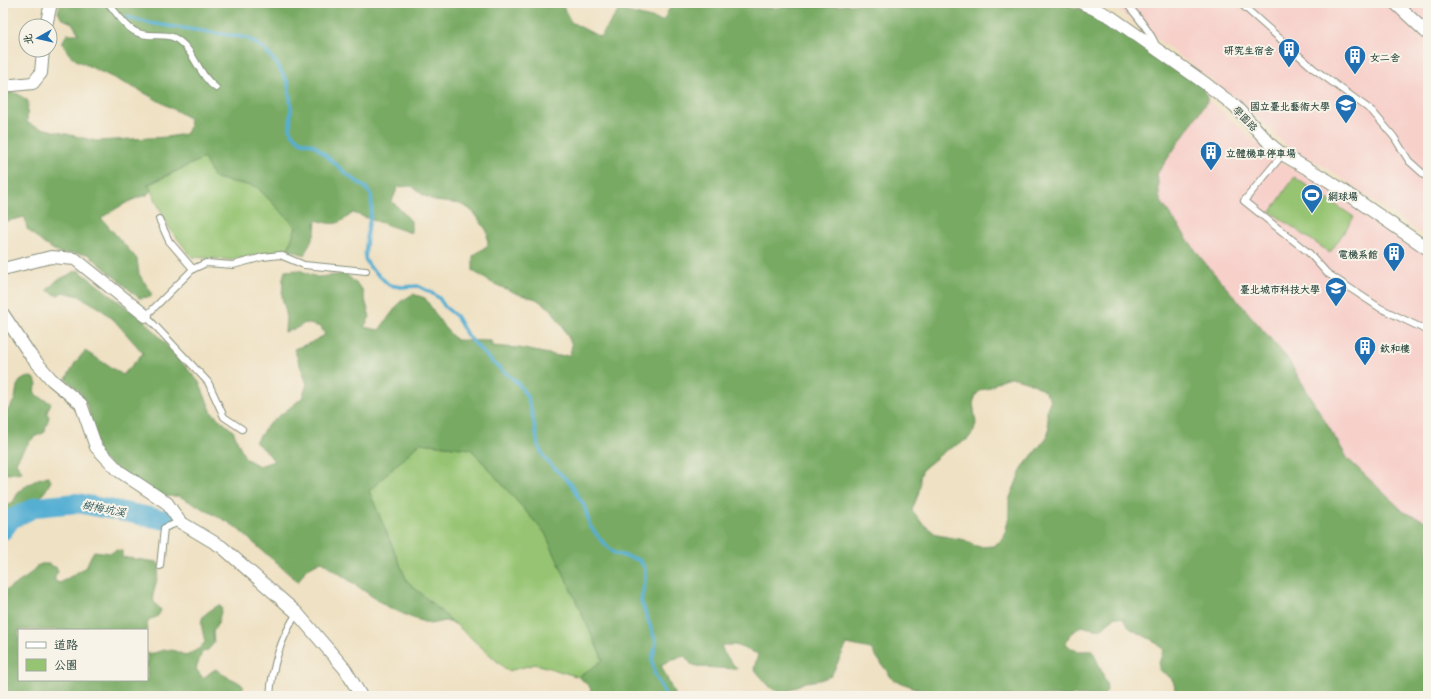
<svg xmlns="http://www.w3.org/2000/svg" width="1431" height="699" viewBox="0 0 1431 699" font-family="'Playpen Sans','LXGW WenKai TC',sans-serif">
	<rect width="100%" height="100%" fill="#f7f3e8"/>
	<filter id="ink" filterUnits="userSpaceOnUse"><feTurbulence type="fractalNoise" baseFrequency=".025" numOctaves="2"/><feDisplacementMap in="SourceGraphic" scale="8" xChannelSelector="R" yChannelSelector="G"/><feConvolveMatrix kernelMatrix="1 2 1 2 8 2 1 2 1" color-interpolation-filters="sRGB"/></filter>
	<filter id="wash" filterUnits="userSpaceOnUse"><feTurbulence type="fractalNoise" baseFrequency=".012" numOctaves="4" result="noise"/><feDisplacementMap in="SourceGraphic" scale="16" xChannelSelector="R" yChannelSelector="G"/><feGaussianBlur stdDeviation="0.9" result="paint"/><feColorMatrix in="noise" values="0 0 0 0 0 0 0 0 0 0 0 0 0 0 0 0 0 1.4 0 .05"/><feComposite in="paint" operator="in"/></filter>
	<g filter="url(#wash)">
		<rect width="100%" height="100%" fill="#efe1c3"/>
		<g fill="#f7d0ca">
			<path d="M1109,3H1428V239L1327,168L1289,148L1241,102Z"/>
			<path d="M1208,100L1278,160L1324,186L1428,255V522L1404,512L1348,459L1287,358L1201,258L1160,200L1157,174Z"/>
		</g>
		<g fill="#96c472" stroke="#5a8053">
			<path d="M204,158L214,178L257,187L296,227L288,249L232,260L192,257L170,229L148,185Z"/>
			<path d="M1294,177L1354,217L1330,253L1271,212Z"/>
			<path d="M420,443L471,449L545,533L603,660L579,677L536,664L508,671L407,581L369,491Z"/>
		</g>
		<g fill="#78aa64" stroke="#4c744c" fill-rule="evenodd">
			<path d="M60,3H561L571,22L600,37L619,10L663,21L672,3H721L760,8L833,6L866,3H1058L1101,15L1200,83L1208,100L1157,174L1160,200L1201,258L1287,358L1348,459L1404,512L1428,522V696H1172L1175,693C1175,678 1170,677 1159,670V663L1164,649L1152,640L1131,629L1122,618L1115,617C1098,630 1105,632 1081,626L1069,636L1066,643C1075,654 1081,650 1093,651L1106,682L1107,690L1103,696H1076L1074,695L1071,696H938L893,680L871,649L847,644L831,676L820,680L805,682L783,694L771,688L754,669L758,654L735,645H721L724,653L737,669L700,667L691,664L685,656L673,659L661,665L675,696H592L590,687L579,677L603,660L545,533L471,449L420,443L369,491L407,581L455,624L445,621L430,624L410,617L386,606L321,561L306,569L298,582L239,530L228,522L179,496L153,497L99,456L88,408L79,391L66,379L75,363L85,351L123,375L143,353L114,320L98,307L79,296L63,292L57,296L47,290L56,281L78,270L147,323L199,382L212,413L233,431L245,458L259,466L274,461L266,451L255,442L269,424L302,398L307,384L294,349L310,343L325,335L321,327L305,323L297,328L285,332L286,313L282,297L283,279L285,271L299,270L317,277L346,274L362,289L370,317L364,327L379,330L400,302L413,294L425,298L444,327L456,340L491,341L492,346L519,348L559,356L570,355L572,345L563,327L551,309L536,299L518,294L492,283L473,271V256L488,245L487,231L475,214L468,208L460,204L435,201L423,195L412,186L398,187L392,201L411,221V233L353,213C337,225 336,226 316,220L315,233L304,255L288,249L296,227L257,187L214,178L204,158L148,184L151,190L147,195C130,199 116,209 101,218L137,259L139,274L151,292V297L139,298L88,254L59,253L44,244L27,229L25,217L7,221L3,220V89L18,94L28,101L27,122L33,126L96,141L167,137L185,134L190,127L189,118L141,91L76,60L69,54L62,43L67,34H79L72,23L61,18L58,12ZM1011,377C1026,381 1044,385 1051,401L1047,408V415L1049,430L1047,437L1022,468L1009,500V517L1004,537L999,542L993,546L980,547L973,545L965,540L937,535L922,523L912,510L918,495L920,487V477L923,469L945,451L968,439L974,431L976,423L973,403L976,395L981,390L989,388L1003,379Z"/>
			<path d="M31,377L35,379L37,385L34,390L36,395L51,403L47,412L49,417C48,422 45,426 45,432C42,434 39,435 36,436C30,439 18,457 16,463L22,472L9,474L3,473V417L12,404L15,399L17,386L20,381L25,378Z"/>
			<path d="M48,476L51,481L46,490L33,506L15,516L3,525V507L13,502L19,491L23,488L38,479Z"/>
			<path d="M116,550L122,551V557L157,562L160,566L153,596L154,602L161,610C159,616 156,618 150,619L147,624L148,630L147,631L19,630V680H147V653C154,654 157,652 163,650C172,649 179,652 186,656L200,648L205,642C200,618 197,618 219,605L222,608L218,623L213,632L214,643L207,651L202,652L196,669L203,678C208,675 211,671 216,669C226,679 236,678 244,687L234,696H3V592L27,577L36,567L41,564H48L57,568L58,572L55,576V581L60,583L86,567L91,556L94,551L111,553Z"/>
		</g>
		<g fill="none" stroke-linecap="round" stroke-linejoin="round">
			<g stroke="#55afd3" stroke-width="3.5">
				<path d="M95,3L100,5"/>
				<path d="M127,17L149,23L248,38L264,49L277,64L288,83L291,107L290,128L292,134L300,141L314,145L349,176L365,187L371,195L372,207L367,235L365,259L370,267L389,285L401,287L418,286L430,292L439,298L445,307L456,316L467,335L492,362L518,383L528,398L533,418L538,445L545,459L572,485L577,495L584,505L590,526L600,539L614,553L639,560L645,568V581L641,601L656,642L652,661L655,675L666,696"/>
			</g>
			<path stroke="#55afd3" stroke-width="20" d="M3,530L11,519L36,507L77,503L166,520"/>
		</g>
	</g>
	<g filter="url(#ink)">
		<g fill="none" stroke-linecap="round" stroke-linejoin="round">
			<g stroke="#878f7c" stroke-width="8">
				<g id="lane">
					<path d="M108,3C116,12 125,27 136,32C149,39 166,31 178,40C195,52 199,76 216,88"/>
					<path d="M1126,3C1134,12 1153,35 1156,46"/>
					<path d="M1240,3L1314,69L1372,111L1394,137L1409,161L1428,178"/>
					<path d="M1282,154L1278,160L1244,201L1309,253L1327,273L1380,308L1428,331"/>
					<path d="M159,219L169,241L193,269"/>
					<path d="M242,429L224,417L208,382L146,316L193,269L206,263L233,265L263,257L280,255L304,265L366,271"/>
					<path d="M160,566L164,528L180,522"/>
					<path d="M270,696C272,666 281,638 297,613"/>
				</g>
			</g>
			<g stroke="#878f7c" stroke-width="14">
				<g id="street">
					<path d="M1082,3L1111,17L1206,84L1235,106L1272,146L1282,154L1329,181L1428,249"/>
					<path d="M1395,3L1428,34"/>
					<path d="M46,26L51,3"/>
					<path d="M3,86L33,83L41,73L43,50"/>
					<path d="M3,269L51,257L75,259L146,316"/>
					<path d="M3,314L31,356L52,380L81,404L96,447L119,471L167,503L180,522L222,547L297,613L345,669L361,696"/>
				</g>
			</g>
			<use href="#lane" stroke="#fff" stroke-width="6"/>
			<use href="#street" stroke="#fff" stroke-width="12"/>
		</g>
	</g>
	<defs>
		<g id="building-pin" transform="scale(1.15)"><path d="M0 17L-7.5 6A9.5 9.5 0 1 1 7.5 6Z" fill="#1f6fb2" stroke="#f7f3e8"/><path d="M-4-6H4V6H1V3H-1V6H-4ZM-2.5-4.3h1.7v1.8h-1.7ZM.8-4.3h1.7v1.8H.8ZM-2.5-1h1.7V.8h-1.7ZM.8-1h1.7V.8H.8Z" fill="#fff"/></g>
		<g id="university-pin" transform="scale(1.15)"><path d="M0 17L-7.5 6A9.5 9.5 0 1 1 7.5 6Z" fill="#1f6fb2" stroke="#f7f3e8"/><path d="M0-5L7-2L0 1L-7-2ZM-4 1L0 2.5L4 1V4Q0 6-4 4Z" fill="#fff"/></g>
		<g id="stadium-pin" transform="scale(1.15)"><path d="M0 17L-7.5 6A9.5 9.5 0 1 1 7.5 6Z" fill="#1f6fb2" stroke="#f7f3e8"/><path d="M0-5a6.5 5 0 1 0 0 10a6.5 5 0 1 0 0-10ZM-3.5-1.8h7v3.6h-7Z" fill="#fff"/></g>
	</defs>
	<g fill-rule="evenodd">
		<use href="#building-pin" x="1289" y="49"/>
		<use href="#building-pin" x="1355" y="56"/>
		<use href="#university-pin" x="1346" y="105"/>
		<use href="#building-pin" x="1211" y="152"/>
		<use href="#stadium-pin" x="1312" y="195"/>
		<use href="#building-pin" x="1394" y="253"/>
		<use href="#university-pin" x="1336" y="288"/>
		<use href="#building-pin" x="1365" y="347"/>
	</g>
	<g text-anchor="middle" dominant-baseline="central" stroke-width="4" stroke-linejoin="round" paint-order="stroke">
		<g font-size="10" font-weight="bold" fill="#1f3d34" stroke="#f7f3e8" text-anchor="end">
			<text x="1274" y="49">研究生宿舍</text>
			<text x="1370" y="56" text-anchor="start">女二舍</text>
			<text x="1330" y="105">國立臺北藝術大學</text>
			<text x="1226" y="152" text-anchor="start">立體機車停車場</text>
			<text x="1328" y="195" text-anchor="start">網球場</text>
			<text x="1378" y="253">電機系館</text>
			<text x="1320" y="288">臺北城市科技大學</text>
			<text x="1380" y="347" text-anchor="start">欽和樓</text>
		</g>
		<g font-size="10" fill="#1f3d34" stroke="#f7f3e8">
			<text transform="translate(1246 118) rotate(46)">學園路</text>
		</g>
		<g font-size="11" font-style="italic" fill="#2c5a5c" stroke="#f7f3e8">
			<text transform="translate(104 508) rotate(11)">樹梅坑溪</text>
		</g>
	</g>
	<rect width="1431" height="699" fill="none" stroke="#f7f3e8" stroke-width="16"/>
	<rect x="18" y="629" width="130" height="52" fill="#f7f3e8" stroke="#a1aaa0"/>
	<rect x="26" y="642" width="20" height="6" fill="#ffffff" stroke="#a1aaa0"/>
	<text x="54" y="649" font-size="12" fill="#1f3d34">道路</text>
	<rect x="26" y="659" width="20" height="12" fill="#96c472" stroke="#a1aaa0"/>
	<text x="54" y="669" font-size="12" fill="#1f3d34">公園</text>
	<g transform="translate(38 38) rotate(262)"><circle r="19" fill="#f7f3e8" stroke="#a1aaa0"/>
	<path d="M0-3L7 15L0 10L-7 15Z" fill="#1f6fb2"/>
	<text y="-6" font-size="11" font-weight="bold" text-anchor="middle" fill="#1f3d34">北</text>
	</g>
</svg>
